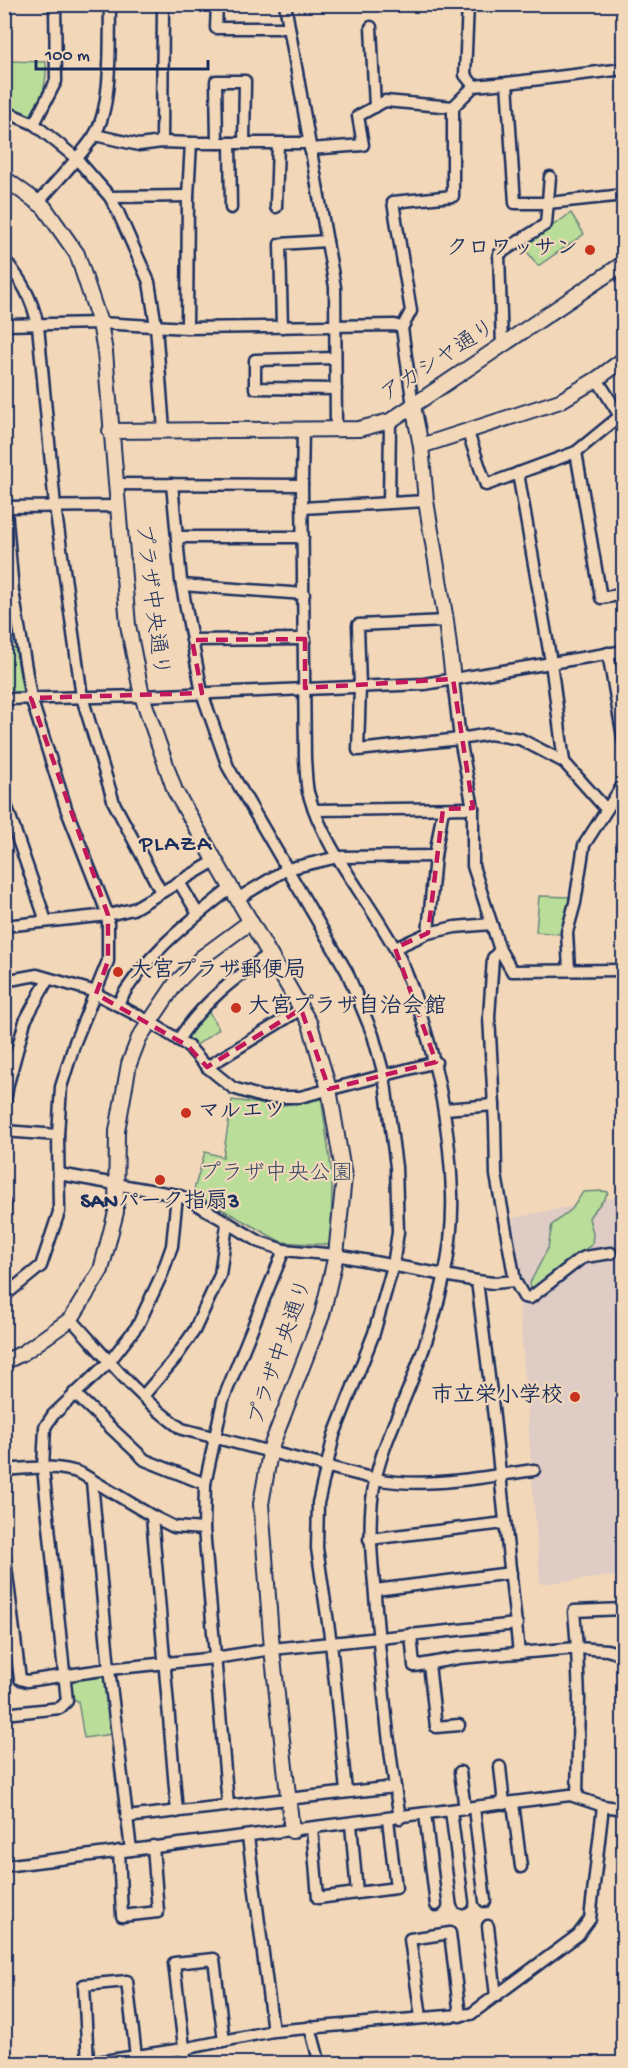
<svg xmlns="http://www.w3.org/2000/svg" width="628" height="2068" viewBox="0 0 628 2068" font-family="'Gochi Hand','Klee One',sans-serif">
	<rect width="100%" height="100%" fill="#f2d8b9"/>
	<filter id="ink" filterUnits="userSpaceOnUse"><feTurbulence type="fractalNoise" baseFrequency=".0167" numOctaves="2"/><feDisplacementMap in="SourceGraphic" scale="12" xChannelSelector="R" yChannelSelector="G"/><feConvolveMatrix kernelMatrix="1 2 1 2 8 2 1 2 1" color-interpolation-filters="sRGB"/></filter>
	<g filter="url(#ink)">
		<path fill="#dfccc5" d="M623,1196V1575L540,1584L513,1218Z"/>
		<g fill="#bade99" stroke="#6a867c" stroke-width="1.5">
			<path d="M5,61L46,62C47,82 43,97 33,116L26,118L8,108L5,103Z"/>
			<path d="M571,213L584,234L538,266L523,246Z"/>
			<path d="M4,648H15L23,691L19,696H5Z"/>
			<path d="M539,896L571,897L561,934L536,932Z"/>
			<path d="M208,1011L219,1029L195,1046L190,1042L189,1035Z"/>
			<path d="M321,1097L332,1175L331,1245L281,1242L193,1193L205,1152L223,1157L232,1100L280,1106Z"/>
			<path d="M604,1191L608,1192C605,1202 594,1208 589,1218L593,1233L592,1244L536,1289L531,1288L530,1283L548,1248L552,1225L572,1209L583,1192Z"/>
			<path d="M101,1677L106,1678L112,1734L84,1738L78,1701L73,1699L71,1684L74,1680Z"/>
		</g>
		<path fill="#86d6e1" stroke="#5b93ad" stroke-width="1.5" d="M5,557L14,644H5Z"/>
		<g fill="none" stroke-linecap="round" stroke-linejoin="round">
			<g stroke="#1b2f5e" stroke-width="15">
				<g id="minor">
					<path d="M217,4L216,28H289"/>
					<path d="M285,4L335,287L336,429"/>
					<path d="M468,4L465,75L474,86L507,83L624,69"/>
					<path d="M371,27L375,107"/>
					<path d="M507,83L515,203H548L624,195"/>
					<path d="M4,111L34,124L76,158L110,197L118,212L149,282L156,326L164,430"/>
					<path d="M34,124L56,81L55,4"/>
					<path d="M95,135L139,145L162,142L191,143L188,196L187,328"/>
					<path d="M162,142L163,4"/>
					<path d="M191,143H309"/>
					<path d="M217,143L216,81H245L244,143"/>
					<path d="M230,143L231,208"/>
					<path d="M310,149L363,145L358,116L385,101L453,107L474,86"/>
					<path d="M110,197L188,196"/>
					<path d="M38,203C56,181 78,160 94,136C113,106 109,40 110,4"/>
					<path d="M276,207L278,143"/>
					<path d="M4,259C22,281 32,298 38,326L55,506L82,697L114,803L161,892"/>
					<path d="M4,325L100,323L187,328L395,325L402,328"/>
					<path d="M282,327L280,244L327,241"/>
					<path d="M502,346L499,254L546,224L550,177"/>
					<path d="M335,358L255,360V388L336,389"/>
					<path d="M597,379L620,416L624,418"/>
					<path d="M413,406L402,328L411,311L393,202L453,196V107"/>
					<path d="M303,429L302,485L305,759C306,770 306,782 308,792C324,849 366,896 394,947C407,970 415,995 422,1019C440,1076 450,1134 452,1194C454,1255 437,1315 415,1372C402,1408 383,1443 375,1481C366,1524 373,1565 376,1608C382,1678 388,1749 400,1818"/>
					<path d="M467,430L486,485L576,452L620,416"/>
					<path d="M576,452L601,598L624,594"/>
					<path d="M518,473L551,662L564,762"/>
					<path d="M115,484L302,485"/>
					<path d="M172,484L181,581L202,693L228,767L347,972L373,1035L384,1075L396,1167L398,1232L393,1266L374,1333L334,1435L318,1503L317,1548L331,1643L346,1791"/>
					<path d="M4,486L13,591L31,698L67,811L108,915V961L75,1042L61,1087L58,1135L59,1212L41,1266L4,1296"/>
					<path d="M389,503L390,421"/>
					<path d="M4,507L117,506"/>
					<path d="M302,508L426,501"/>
					<path d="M177,537H303"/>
					<path d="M182,585L304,594"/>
					<path d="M446,621L358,625L360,686L358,750L460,739L473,808V866L500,950L512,971L624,970"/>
					<path d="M192,640L305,639"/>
					<path d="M608,653L624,743"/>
					<path d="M453,679L460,739L490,734L520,739L564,762L606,809"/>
					<path d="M4,699L142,696L424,684L624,651"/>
					<path d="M4,799L46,921"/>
					<path d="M315,810L473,808"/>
					<path d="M179,882L198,914"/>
					<path d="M237,899L287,869L338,857L435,856"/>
					<path d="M4,926L108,915L133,909L215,861"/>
					<path d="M428,933L435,856L443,809"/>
					<path d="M395,948L428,933L455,927L491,924"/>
					<path d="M500,950L493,958L489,1017L495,1124L496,1175L515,1281L524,1297L530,1298L579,1260L585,1257L611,1253"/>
					<path d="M569,970L567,932L575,903L584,845L624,783"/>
					<path d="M4,981L37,975L89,990L150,1022L188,1046L207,1067L233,1088L262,1097H300L436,1062"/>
					<path d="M117,1005C145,955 187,923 231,888"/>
					<path d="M178,1040C202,1003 234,978 270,954"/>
					<path d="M207,1067L301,1009"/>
					<path d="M4,1107L8,1084L25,1021L48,979"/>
					<path d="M445,1109L494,1105"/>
					<path d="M4,1131L58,1135"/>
					<path d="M59,1174L177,1195L188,1199L260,1242L284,1250L336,1255L477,1281L493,1283L515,1281"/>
					<path d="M4,1203V1211"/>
					<path d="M477,1281L494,1417L519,1653"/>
					<path d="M71,1319C106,1357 140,1400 182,1429L375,1479C429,1489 481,1477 534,1470"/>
					<path d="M74,1393L145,1460L205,1484"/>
					<path d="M143,1396L174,1360L194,1331L220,1275L227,1224"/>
					<path d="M4,1470C30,1468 57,1464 82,1474L152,1516L174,1527L204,1529"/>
					<path d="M92,1481L109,1669L131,1850"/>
					<path d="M152,1516L177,1812"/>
					<path d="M369,1539L505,1523"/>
					<path d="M4,1551L20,1679L27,1681L109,1669L215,1658L272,1649L517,1624"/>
					<path d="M375,1590L511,1573"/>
					<path d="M624,1609L574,1611L577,1648L607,1650L624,1655"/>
					<path d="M411,1634L414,1666L459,1658L577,1648L579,1699L577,1797"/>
					<path d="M429,1664L436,1727L459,1725"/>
					<path d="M4,1714L60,1708L67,1701L43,1468L45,1427L53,1415L110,1361L138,1325L162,1274L172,1246L177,1195"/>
					<path d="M500,1767L504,1804"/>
					<path d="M460,1772L465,1809"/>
					<path d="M513,1803L521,1867"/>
					<path d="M228,1805L204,1529L205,1484L223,1400L284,1250"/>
					<path d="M474,1808L485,1901"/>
					<path d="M451,1811L463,1903"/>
					<path d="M425,1814L436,1905"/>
					<path d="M126,1817L395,1787"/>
					<path d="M351,1824L357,1893"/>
					<path d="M312,1828L318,1898L396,1888L388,1819"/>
					<path d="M248,1837L273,2031"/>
					<path d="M119,1851L122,1916L158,1912L153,1846"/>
					<path d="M4,1866C193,1842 382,1820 570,1795L603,1806L624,1809"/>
					<path d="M488,1926L496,1996"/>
					<path d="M421,2017L410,1939L450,1933L460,2016"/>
					<path d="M310,2027L320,2064"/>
					<path d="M88,2063L84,1985L127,1981L136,2056"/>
					<path d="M84,2064L183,2049L273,2031L471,2014L578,1935L590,1919L603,1806"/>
					<path d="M186,2064L174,1963L214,1959L224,2041"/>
				</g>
			</g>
			<g stroke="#1b2f5e" stroke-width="18">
				<g id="tertiary">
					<path d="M4,178L44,207L77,254L100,323L105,352L128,625L142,696L175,791L310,1024L329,1089L344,1177L336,1255L322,1315L271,1447L261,1504L272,1649L292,1831"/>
					<path d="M413,406L421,446L426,501L446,621L453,679"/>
					<path d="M110,431L359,429L390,421L624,263"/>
					<path d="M421,446L560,401L597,379L624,359"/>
					<path d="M4,1362L23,1353L71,1319L101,1270L116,1212L117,1131L129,1064L139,1038L176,983L201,958L250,922"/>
				</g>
			</g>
			<use href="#minor" stroke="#f2d8b9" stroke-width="10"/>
			<use href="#tertiary" stroke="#f2d8b9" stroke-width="14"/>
		</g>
	</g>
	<path fill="none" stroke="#c2185b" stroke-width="4.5" stroke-dasharray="12 8" stroke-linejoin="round" d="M305,639V688L453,679L473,808L443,809L428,933L395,948L436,1062L329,1089L301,1009L207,1067L188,1046L96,994L108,961V915L31,698L202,693L192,640Z"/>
	<g fill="#c8321e" stroke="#f2d8b9" stroke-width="2">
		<circle cx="590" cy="250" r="6"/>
		<circle cx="118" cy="972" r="6"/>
		<circle cx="236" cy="1008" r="6"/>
		<circle cx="186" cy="1113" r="6"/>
		<circle cx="160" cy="1180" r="6"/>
		<circle cx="575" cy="1397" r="6"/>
	</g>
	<g text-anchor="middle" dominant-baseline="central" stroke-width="4.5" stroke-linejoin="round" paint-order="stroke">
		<g font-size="22" font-weight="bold" fill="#1b2f5e" stroke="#f2d8b9" text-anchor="start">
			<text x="578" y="250" text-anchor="end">クロワッサン</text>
			<text x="130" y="972">大宮プラザ郵便局</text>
			<text x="248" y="1008">大宮プラザ自治会館</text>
			<text x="198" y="1113">マルエツ</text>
			<text x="160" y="1203" text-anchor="middle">SANパーク指扇3</text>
			<text x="563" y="1397" text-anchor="end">市立栄小学校</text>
		</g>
		<g font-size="22" fill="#1b2f5e" stroke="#f2d8b9">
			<text transform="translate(439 362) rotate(-33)">アカシヤ通り</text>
			<text transform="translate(150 600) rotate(83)">プラザ中央通り</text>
			<text transform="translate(282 1353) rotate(-71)">プラザ中央通り</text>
		</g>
		<g font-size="22" fill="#334967" stroke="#f2d8b9">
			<text x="276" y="1175">プラザ中央公園</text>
		</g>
		<g font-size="24" letter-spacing="1.5" fill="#1b2f5e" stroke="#f2d8b9">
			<text x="176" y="845">PLAZA</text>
		</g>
	</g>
	<rect width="628" height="2068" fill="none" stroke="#f2d8b9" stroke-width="24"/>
	<rect x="12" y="12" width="604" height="2044" fill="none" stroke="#1b2f5e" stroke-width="2" filter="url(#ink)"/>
	<path d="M36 60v9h172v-9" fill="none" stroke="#1b2f5e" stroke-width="3"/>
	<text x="45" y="60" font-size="18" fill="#1b2f5e" stroke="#f2d8b9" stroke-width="4.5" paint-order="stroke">100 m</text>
</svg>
